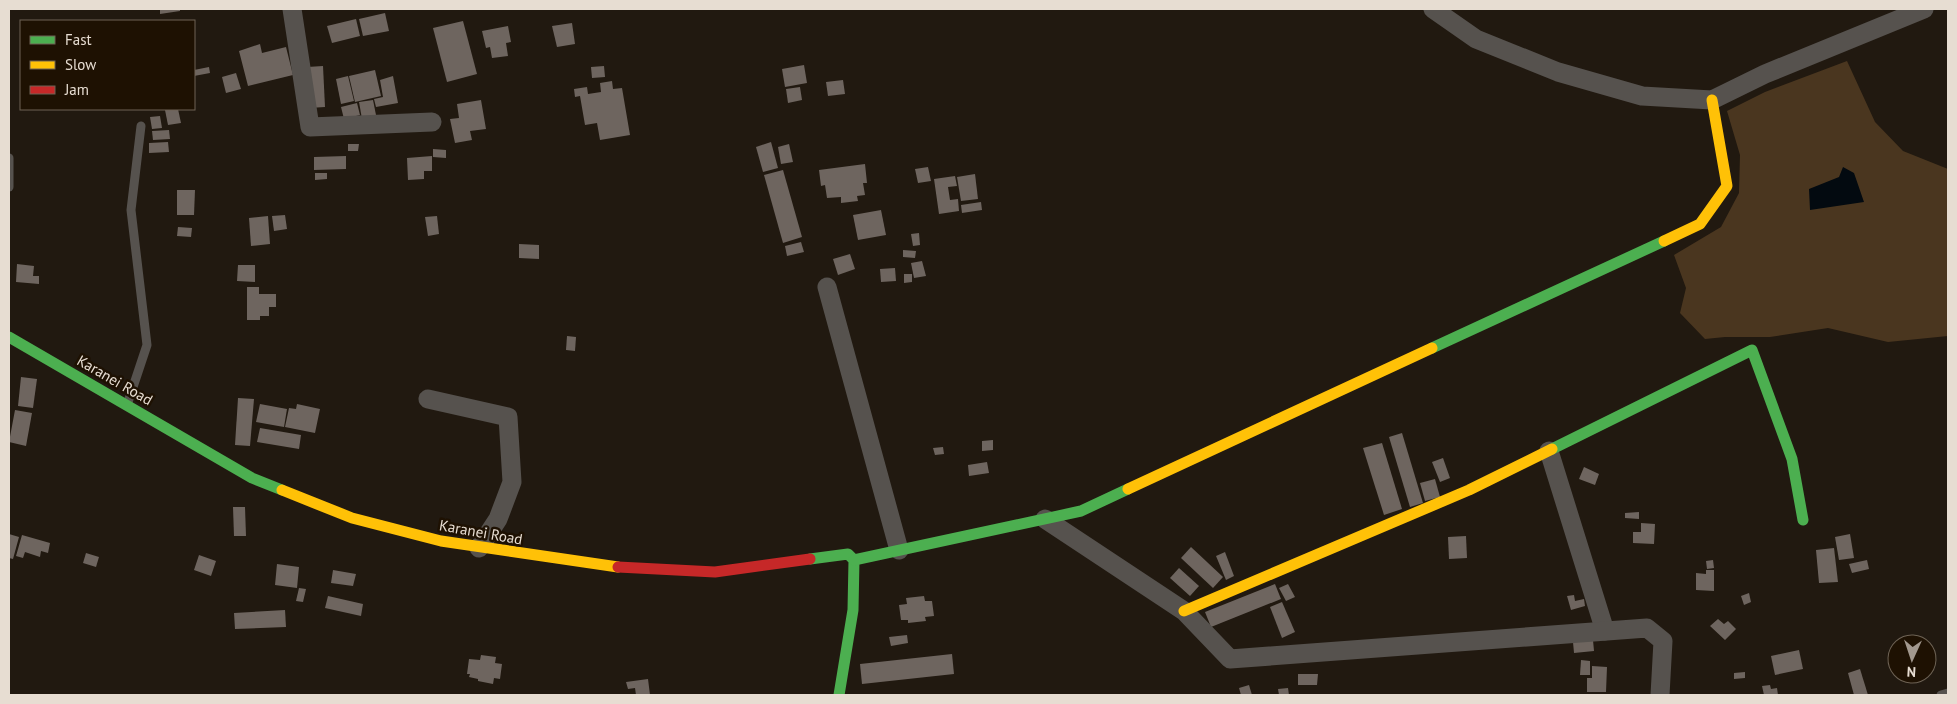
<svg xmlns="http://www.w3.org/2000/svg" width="1957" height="704" viewBox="0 0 1957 704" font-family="'PT Sans',sans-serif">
	<rect width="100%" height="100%" fill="#211910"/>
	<path fill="#4a361f" d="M1847,61L1875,122L1903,151L1948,169V336L1888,342L1828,328L1770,337H1725L1705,339L1680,313L1686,288L1674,255L1721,227L1739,193L1740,155L1727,111L1765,92Z"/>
	<path fill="#030a10" d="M1843,167L1854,173L1864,202L1810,210L1809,189L1839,177Z"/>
	<g fill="#6e655f">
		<path d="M160,9H180V11L160,14Z"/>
		<path d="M385,13L389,31L363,36L359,19Z"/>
		<path d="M356,19L360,36L332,43L327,26Z"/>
		<path d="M463,21L477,74L447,82L433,28Z"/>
		<path d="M572,23L575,44L557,47L552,26Z"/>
		<path d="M508,26L511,42L506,43L508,56L492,58L490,47L486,48L482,31Z"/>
		<path d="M260,44L262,53L286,47L293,75L248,86L239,51Z"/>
		<path d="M804,65L807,83L785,87L782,69Z"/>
		<path d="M323,66L325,107L309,108L307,67Z"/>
		<path d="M604,66L605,77L592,78L591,67Z"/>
		<path d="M209,67L210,73L194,76V70Z"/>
		<path d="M375,70L381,96L355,102L349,76Z"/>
		<path d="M236,73L241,89L226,93L222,77Z"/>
		<path d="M348,76L354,101L341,104L336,79Z"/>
		<path d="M393,76L398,103L376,107L374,99L383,97L380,80Z"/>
		<path d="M843,80L845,94L828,96L826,82Z"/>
		<path d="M612,81L613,89L622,88L630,135L600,140L597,123L585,125L580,96L575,97L574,89L587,87L588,94L601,92L600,83Z"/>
		<path d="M800,87L802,100L788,103L786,89Z"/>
		<path d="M373,100L376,115L362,119L359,102Z"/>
		<path d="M481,100L486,129L470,131L472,140L455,143L450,119L459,118L457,104Z"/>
		<path d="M357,103L360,115L344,119L341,107Z"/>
		<path d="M178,109L181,123L168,125L165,110Z"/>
		<path d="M160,116L162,128L152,129L150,117Z"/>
		<path d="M169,130L170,139L153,140L152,131Z"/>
		<path d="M168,142L169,152L149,153V143Z"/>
		<path d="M771,142L778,168L763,172L756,147Z"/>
		<path d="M348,144H359L358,151H348Z"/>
		<path d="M789,144L793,162L781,164L778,147Z"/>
		<path d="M433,149L446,150V158L433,157Z"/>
		<path d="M346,156V169L314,170V157Z"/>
		<path d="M432,156V171H424V179L408,180L407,158Z"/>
		<path d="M865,164L867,183H863L865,195L857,196L858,201L841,203V197L827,198L825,185L821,186L819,170Z"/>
		<path d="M928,167L931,181L918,183L915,169Z"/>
		<path d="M783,170L802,237L783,243L764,175Z"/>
		<path d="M315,173H327V179L315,180Z"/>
		<path d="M975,174L978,199L961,201L957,177Z"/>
		<path d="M955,176L957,186L948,187L950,200L958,199L959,211L939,214L934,179Z"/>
		<path d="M177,190H195L194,215H177Z"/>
		<path d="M981,202L982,210L962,213L961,205Z"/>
		<path d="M881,210L886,235L858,240L853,215Z"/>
		<path d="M285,215L287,229L274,231L272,216Z"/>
		<path d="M268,216L270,244L251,246L249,218Z"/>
		<path d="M437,216L439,234L428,236L425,217Z"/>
		<path d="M178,227L192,228L191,237L177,236Z"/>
		<path d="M919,233L920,245L913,246L911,234Z"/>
		<path d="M801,242L804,252L787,256L785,246Z"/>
		<path d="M519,244L539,245V259L519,258Z"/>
		<path d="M903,250L916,251L915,258L903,257Z"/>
		<path d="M850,254L855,269L838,275L833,259Z"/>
		<path d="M922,261L926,276L914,278L911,263Z"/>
		<path d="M17,264L34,266L33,276H39V284L16,282Z"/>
		<path d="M238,265H255V282L237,281Z"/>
		<path d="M895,268L896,281L881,282L880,269Z"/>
		<path d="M904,274H912V282L904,283Z"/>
		<path d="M247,287H259V294H276V307H269V316H260V320H247Z"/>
		<path d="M567,336L576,337L575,351L566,350Z"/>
		<path d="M21,377L37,379L33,408L18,406Z"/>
		<path d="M238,398L254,399L250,446L235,445Z"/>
		<path d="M260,404L287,409L284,427L256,422Z"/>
		<path d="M297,404L320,409L315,433L285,427L289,408L296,409Z"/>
		<path d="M15,410L32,413L26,446L9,442Z"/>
		<path d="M260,428L301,435L299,449L257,442Z"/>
		<path d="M1402,433L1423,503L1410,507L1389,437Z"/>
		<path d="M993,440V450L982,451V441Z"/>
		<path d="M1382,443L1402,509L1384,515L1363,448Z"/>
		<path d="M943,447L944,454L935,455L933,448Z"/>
		<path d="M1443,458L1450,478L1440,482L1432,462Z"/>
		<path d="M987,462L989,473L969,476L968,465Z"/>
		<path d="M1584,467L1599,474L1595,485L1579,479Z"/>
		<path d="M1435,479L1440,497L1425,501L1420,483Z"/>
		<path d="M233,507H245L246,536H234Z"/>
		<path d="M1639,512V519L1625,518V513Z"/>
		<path d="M1641,523L1655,524L1654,544L1633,543V532H1641Z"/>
		<path d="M9,534L19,537L13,559L9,558Z"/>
		<path d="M1850,534L1854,558L1839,560L1835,537Z"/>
		<path d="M22,535L50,543L48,553L41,551L40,557L25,552L23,558L16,556Z"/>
		<path d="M1466,536L1467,558L1449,559L1448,537Z"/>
		<path d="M1191,547L1223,577L1213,588L1181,558Z"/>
		<path d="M1834,548L1838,582L1819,583L1816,550Z"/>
		<path d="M1225,552L1234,576L1226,580L1216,556Z"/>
		<path d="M86,553L99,557L96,567L83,563Z"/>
		<path d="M199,555L216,561L211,576L194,570Z"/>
		<path d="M1713,560L1714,568L1707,569L1706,561Z"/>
		<path d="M1867,560L1869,569L1852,573L1849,564Z"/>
		<path d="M277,564L299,567L297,588L275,585Z"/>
		<path d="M1179,568L1199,586L1190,596L1170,578Z"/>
		<path d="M333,570L356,574L353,586L331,583Z"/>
		<path d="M1706,570H1714V591L1696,590V573L1706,574Z"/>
		<path d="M1275,584L1281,599L1211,627L1205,612Z"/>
		<path d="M1288,584L1295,597L1286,601L1279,588Z"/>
		<path d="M299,588L306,589L303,602L296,601Z"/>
		<path d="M1749,593L1751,602L1744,605L1741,596Z"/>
		<path d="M1574,595L1575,601L1584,599L1585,606L1571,610L1567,596Z"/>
		<path d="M328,596L363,604L361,616L325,608Z"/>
		<path d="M924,596L925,601H932L934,616L925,617L926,621L908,623V620H901L899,605L907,604L906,598Z"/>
		<path d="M1282,602L1295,632L1282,638L1270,607Z"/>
		<path d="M285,610L286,627L235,629L234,613Z"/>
		<path d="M1718,619L1724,624L1728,621L1736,629L1725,640L1710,626Z"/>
		<path d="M907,635L908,643L891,646L889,637Z"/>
		<path d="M1593,640L1594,651L1574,653L1573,642Z"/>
		<path d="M1799,650L1803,669L1775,675L1771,656Z"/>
		<path d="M952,654L954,674L862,684L860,664Z"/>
		<path d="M481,655L496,657L495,663L502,664L500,679L494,678L493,684L478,681V679L469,677L470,674H467L469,659L480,660Z"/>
		<path d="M1581,660L1590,661V675H1580Z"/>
		<path d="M1592,666L1607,667L1606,692H1587V678H1592Z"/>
		<path d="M1860,669L1868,695H1854L1848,673Z"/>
		<path d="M1745,672V678L1734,679V673Z"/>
		<path d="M1298,674H1318L1317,685H1298Z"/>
		<path d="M648,679L650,695H636L635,688L628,689L626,682Z"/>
		<path d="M1249,685L1252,695H1241L1239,688Z"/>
		<path d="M1770,685L1771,689L1777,688L1778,695H1764L1762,686Z"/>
		<path d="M1288,688L1289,695H1279L1278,689Z"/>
	</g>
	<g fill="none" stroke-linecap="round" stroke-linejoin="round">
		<g stroke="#56524e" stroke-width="9">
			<path d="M9,158V187"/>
			<path d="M128,402L147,345L131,210L141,126"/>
			<path d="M1941,695L1948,693"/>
		</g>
		<g stroke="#56524e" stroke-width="19">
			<path d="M292,9L310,127L432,122"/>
			<path d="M1433,9L1476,39L1558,72L1642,96L1712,100L1765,74L1924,9"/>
			<path d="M827,287L899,550"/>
			<path d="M428,399L508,417L512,482L498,519L479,548"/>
			<path d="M1549,451L1605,631"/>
			<path d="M1045,519L1184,611L1230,659L1647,628L1663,641L1660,695"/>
		</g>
		<g stroke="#4caf50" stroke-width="11">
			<path d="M9,337L252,478L282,490"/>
			<path d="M1432,348L1664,241"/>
			<path d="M1552,449L1752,350L1792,459L1803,520"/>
			<path d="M810,559L848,554L854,560L853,610L839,695"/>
			<path d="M854,560L1081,511L1128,489"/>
		</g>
		<g stroke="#ffc107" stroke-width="11">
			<path d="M1664,241L1700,224L1727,186L1712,100"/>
			<path d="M1128,489L1432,348"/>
			<path d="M282,490L352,518L441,541L618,567"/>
			<path d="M1184,611L1469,490L1552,449"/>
		</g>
		<path stroke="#c62828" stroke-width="11" d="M618,567L715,572L810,559"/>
	</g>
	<g text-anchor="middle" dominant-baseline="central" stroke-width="5" stroke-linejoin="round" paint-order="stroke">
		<g font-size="15" fill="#e7ddd2" stroke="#1e1102">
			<text transform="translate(115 380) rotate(30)">Karanei Road</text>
			<text transform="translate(481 532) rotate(10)">Karanei Road</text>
		</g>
	</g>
	<rect width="1957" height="704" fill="none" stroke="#e7ddd2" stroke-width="20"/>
	<rect x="20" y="20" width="175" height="90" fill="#1e1102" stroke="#6e6355"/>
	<rect x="30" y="36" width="25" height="8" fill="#4caf50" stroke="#6e6355"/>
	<text x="65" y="45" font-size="15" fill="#e7ddd2">Fast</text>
	<rect x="30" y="61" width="25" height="8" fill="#ffc107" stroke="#6e6355"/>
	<text x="65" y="70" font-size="15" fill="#e7ddd2">Slow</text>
	<rect x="30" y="86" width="25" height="8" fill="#c62828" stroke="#6e6355"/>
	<text x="65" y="95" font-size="15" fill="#e7ddd2">Jam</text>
	<g transform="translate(1912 659) rotate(183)"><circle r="24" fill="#1e1102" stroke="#6e6355"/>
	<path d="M0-4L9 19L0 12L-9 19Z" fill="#a2988e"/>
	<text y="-8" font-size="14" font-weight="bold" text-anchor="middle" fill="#e7ddd2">N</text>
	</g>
</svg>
